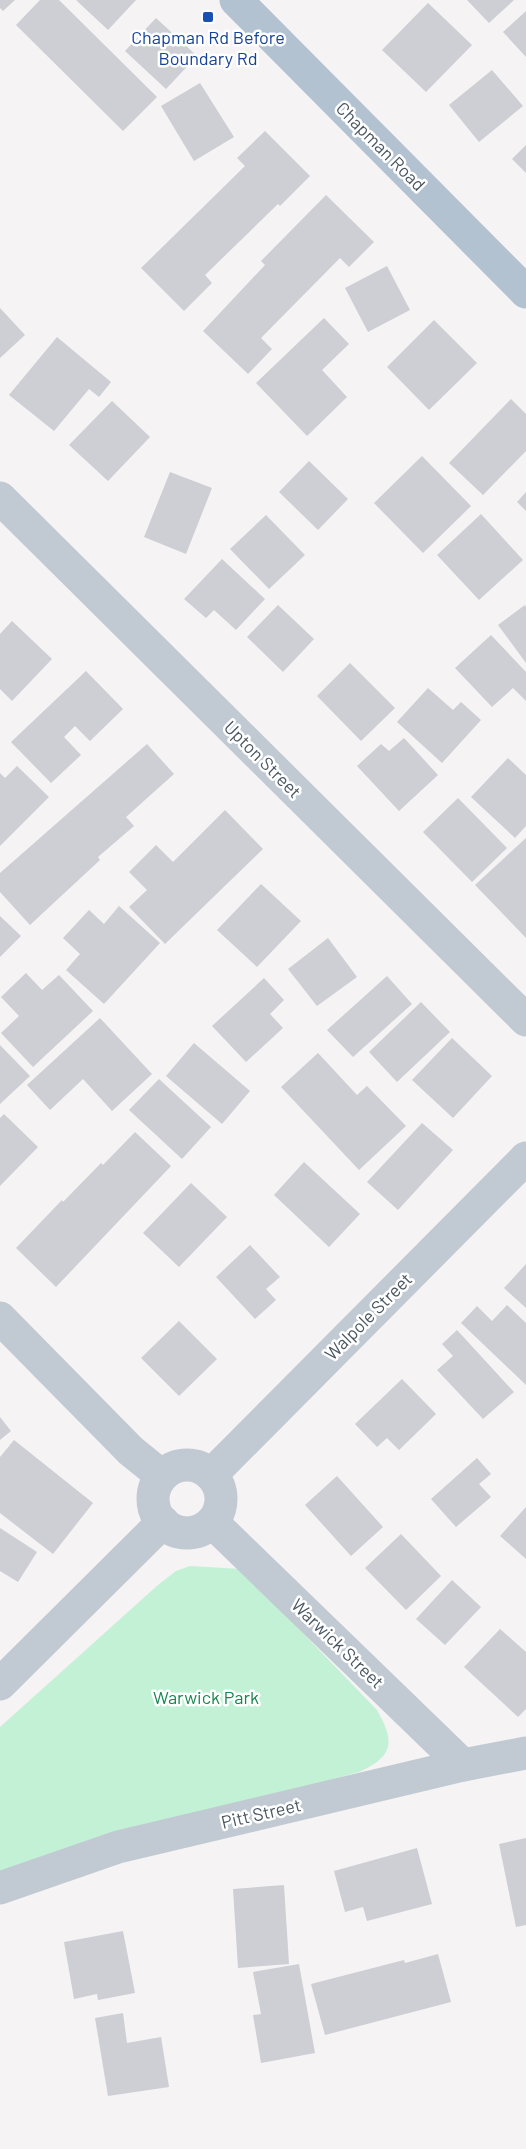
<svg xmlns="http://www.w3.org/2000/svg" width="526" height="2149" viewBox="0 0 526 2149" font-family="Barlow,sans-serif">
	<rect width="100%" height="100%" fill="#f5f3f3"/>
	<path fill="#c3f1d5" d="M190,1566L241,1569L377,1710C395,1742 394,1756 359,1772L0,1873V1727L158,1585L176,1571Z"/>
	<g fill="#cdcfd5">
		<path d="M0,0H15L3,11L0,8Z"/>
		<path d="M40,0H59L157,97L123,131L16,25Z"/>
		<path d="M76,0H136L108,30Z"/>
		<path d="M467,0H514L489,23Z"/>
		<path d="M428,3L472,45L426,92L382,50Z"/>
		<path d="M526,11V57L503,32Z"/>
		<path d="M156,18L197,56L166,89L125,51Z"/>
		<path d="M492,70L523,106L479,142L449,105Z"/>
		<path d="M200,83L234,137L194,161L161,106Z"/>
		<path d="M265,131L310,176L280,206L278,204L205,275L212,283L184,311L141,268L245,166L237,158Z"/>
		<path d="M526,145V173L512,159Z"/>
		<path d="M326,195L374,242L349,267L340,258L261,338L272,349L248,374L203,331L265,265L261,261Z"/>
		<path d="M387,266L410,310L368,332L345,288Z"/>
		<path d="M0,308L25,335L0,358Z"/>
		<path d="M324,318L349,344L322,370L347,397L307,436L256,383Z"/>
		<path d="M434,320L477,363L429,410L387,367Z"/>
		<path d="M57,337L111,382L99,397L89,389L54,431L9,395Z"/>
		<path d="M511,399L526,414V451L483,495L449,463Z"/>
		<path d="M112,401L150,437L108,481L69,445Z"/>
		<path d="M422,456L471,506L423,553L374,503Z"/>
		<path d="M309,461L348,499L318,530L279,492Z"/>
		<path d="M170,472L212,488L186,554L144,537Z"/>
		<path d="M526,492V511L517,502Z"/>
		<path d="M481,514L523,560L479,600L437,555Z"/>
		<path d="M266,515L305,555L269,589L230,549Z"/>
		<path d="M222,559L265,599L236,630L214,610L206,618L184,599Z"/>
		<path d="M278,605L314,639L283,672L247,637Z"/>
		<path d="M525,605L526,607V663L498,625Z"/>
		<path d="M12,621L52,659L12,701L0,689V634Z"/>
		<path d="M491,635L526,672V701L513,688L492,707L455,668Z"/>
		<path d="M350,663L395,708L361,741L317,696Z"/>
		<path d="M86,671L123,709L90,741L75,726L64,737L81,755L51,783L11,742Z"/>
		<path d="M428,688L453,710L461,702L481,720L442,763L397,722Z"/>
		<path d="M404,738L438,775L399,811L357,766L381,744L389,751Z"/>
		<path d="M147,744L174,774L126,817L134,826L98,857L100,860L30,925L0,892V873Z"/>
		<path d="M508,758L526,775V826L515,838L471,797Z"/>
		<path d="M17,766L49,797L0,846V773L5,778Z"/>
		<path d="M458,798L507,848L472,882L423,832Z"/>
		<path d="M225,810L263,849L165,944L129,907L147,890L129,872L156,845L173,862Z"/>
		<path d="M526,838V938L475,885Z"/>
		<path d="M261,884L301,921L257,967L217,930Z"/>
		<path d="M119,906L160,943L104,1004L66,970L80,954L63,938L89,910L104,924Z"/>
		<path d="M0,916L21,936L0,957Z"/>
		<path d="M328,938L357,977L317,1006L288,969Z"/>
		<path d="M26,973L42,990L59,975L93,1011L33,1067L1,1033L19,1016L1,997Z"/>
		<path d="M387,976L412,1004L353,1057L327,1030Z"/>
		<path d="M264,978L284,1000L270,1014L283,1028L246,1062L212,1026Z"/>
		<path d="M421,1002L450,1032L397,1082L369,1052Z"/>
		<path d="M100,1018L152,1074L112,1111L83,1079L50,1110L27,1085Z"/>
		<path d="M452,1038L492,1076L453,1118L412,1080Z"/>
		<path d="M194,1043L250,1091L222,1124L166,1076Z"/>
		<path d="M0,1045L30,1076L0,1104Z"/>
		<path d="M318,1053L357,1095L367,1086L406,1126L359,1170L281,1087Z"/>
		<path d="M159,1079L211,1127L182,1159L129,1110Z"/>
		<path d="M4,1114L38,1147L0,1186V1118Z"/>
		<path d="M422,1123L453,1150L398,1210L367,1182Z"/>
		<path d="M135,1132L171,1166L56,1287L16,1248L62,1200L63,1202L101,1163L103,1165Z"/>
		<path d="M304,1162L360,1214L329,1247L274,1195Z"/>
		<path d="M191,1183L227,1217L179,1267L143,1233Z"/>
		<path d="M250,1245L280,1277L266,1289L276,1300L255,1319L216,1277Z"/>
		<path d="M526,1264V1308L504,1288Z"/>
		<path d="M507,1305L526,1323V1385L461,1323L477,1306L492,1321Z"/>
		<path d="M179,1321L217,1359L179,1396L141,1358Z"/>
		<path d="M457,1330L514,1392L483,1419L437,1370L453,1356L442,1344Z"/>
		<path d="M402,1379L436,1414L399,1450L387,1438L377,1447L355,1424Z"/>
		<path d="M0,1417L11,1431L0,1440Z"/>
		<path d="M14,1440L93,1503L53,1554L0,1513V1457Z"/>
		<path d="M477,1458L491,1474L479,1484L491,1497L456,1527L431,1499Z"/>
		<path d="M337,1476L383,1527L351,1556L305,1505Z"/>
		<path d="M526,1507V1559L500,1536Z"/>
		<path d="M0,1528L37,1552L18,1582L0,1571Z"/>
		<path d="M401,1534L441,1576L406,1610L365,1568Z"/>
		<path d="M452,1580L481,1607L445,1645L416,1619Z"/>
		<path d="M500,1629L526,1652V1709L518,1717L464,1667Z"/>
		<path d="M526,1838V1925L516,1927L499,1844Z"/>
		<path d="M417,1848L432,1904L367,1921L363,1907L345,1912L334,1871Z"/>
		<path d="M284,1885L289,1964L238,1968L233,1889Z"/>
		<path d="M123,1931L135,1993L98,2000L97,1994L74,1999L64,1942Z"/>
		<path d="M438,1954L451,2002L325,2035L311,1984L404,1960L405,1963Z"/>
		<path d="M299,1964L315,2053L261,2063L253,2015L261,2014L253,1972Z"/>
		<path d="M123,2013L127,2043L161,2037L169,2087L108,2096L95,2018Z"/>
	</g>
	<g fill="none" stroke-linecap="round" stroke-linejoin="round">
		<g stroke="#c1cad2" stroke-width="33">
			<path d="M0,498L526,1020"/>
			<path d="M0,1318L131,1451L162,1476"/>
			<circle cx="187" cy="1499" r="34"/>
			<path d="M211,1475L526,1158"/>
			<path d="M212,1522L463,1765"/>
			<path d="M0,1684L163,1522"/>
			<path d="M0,1888L118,1847L463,1765L526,1753"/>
		</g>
		<path stroke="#b3c2d1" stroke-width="33" d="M236,0L526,292"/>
	</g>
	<rect fill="#1a4fb4" stroke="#fff" stroke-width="2" x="202" y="11" width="12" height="12" rx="3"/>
	<g text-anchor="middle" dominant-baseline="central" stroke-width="5" stroke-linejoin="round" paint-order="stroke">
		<g font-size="18" fill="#164399" stroke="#fff">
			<text x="208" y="37">Chapman Rd Before<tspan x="208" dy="21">Boundary Rd</tspan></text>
		</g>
		<g font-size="18" fill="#4a5661" stroke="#fff">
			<text transform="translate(381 146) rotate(45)">Chapman Road</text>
			<text transform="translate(263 759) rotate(45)">Upton Street</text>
			<text transform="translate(368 1316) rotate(-45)">Walpole Street</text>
			<text transform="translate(338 1643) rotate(44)">Warwick Street</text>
			<text transform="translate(261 1813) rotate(-13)">Pitt Street</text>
		</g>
		<g font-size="18" fill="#17864f" stroke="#fff">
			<text x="206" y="1697">Warwick Park</text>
		</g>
	</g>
</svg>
